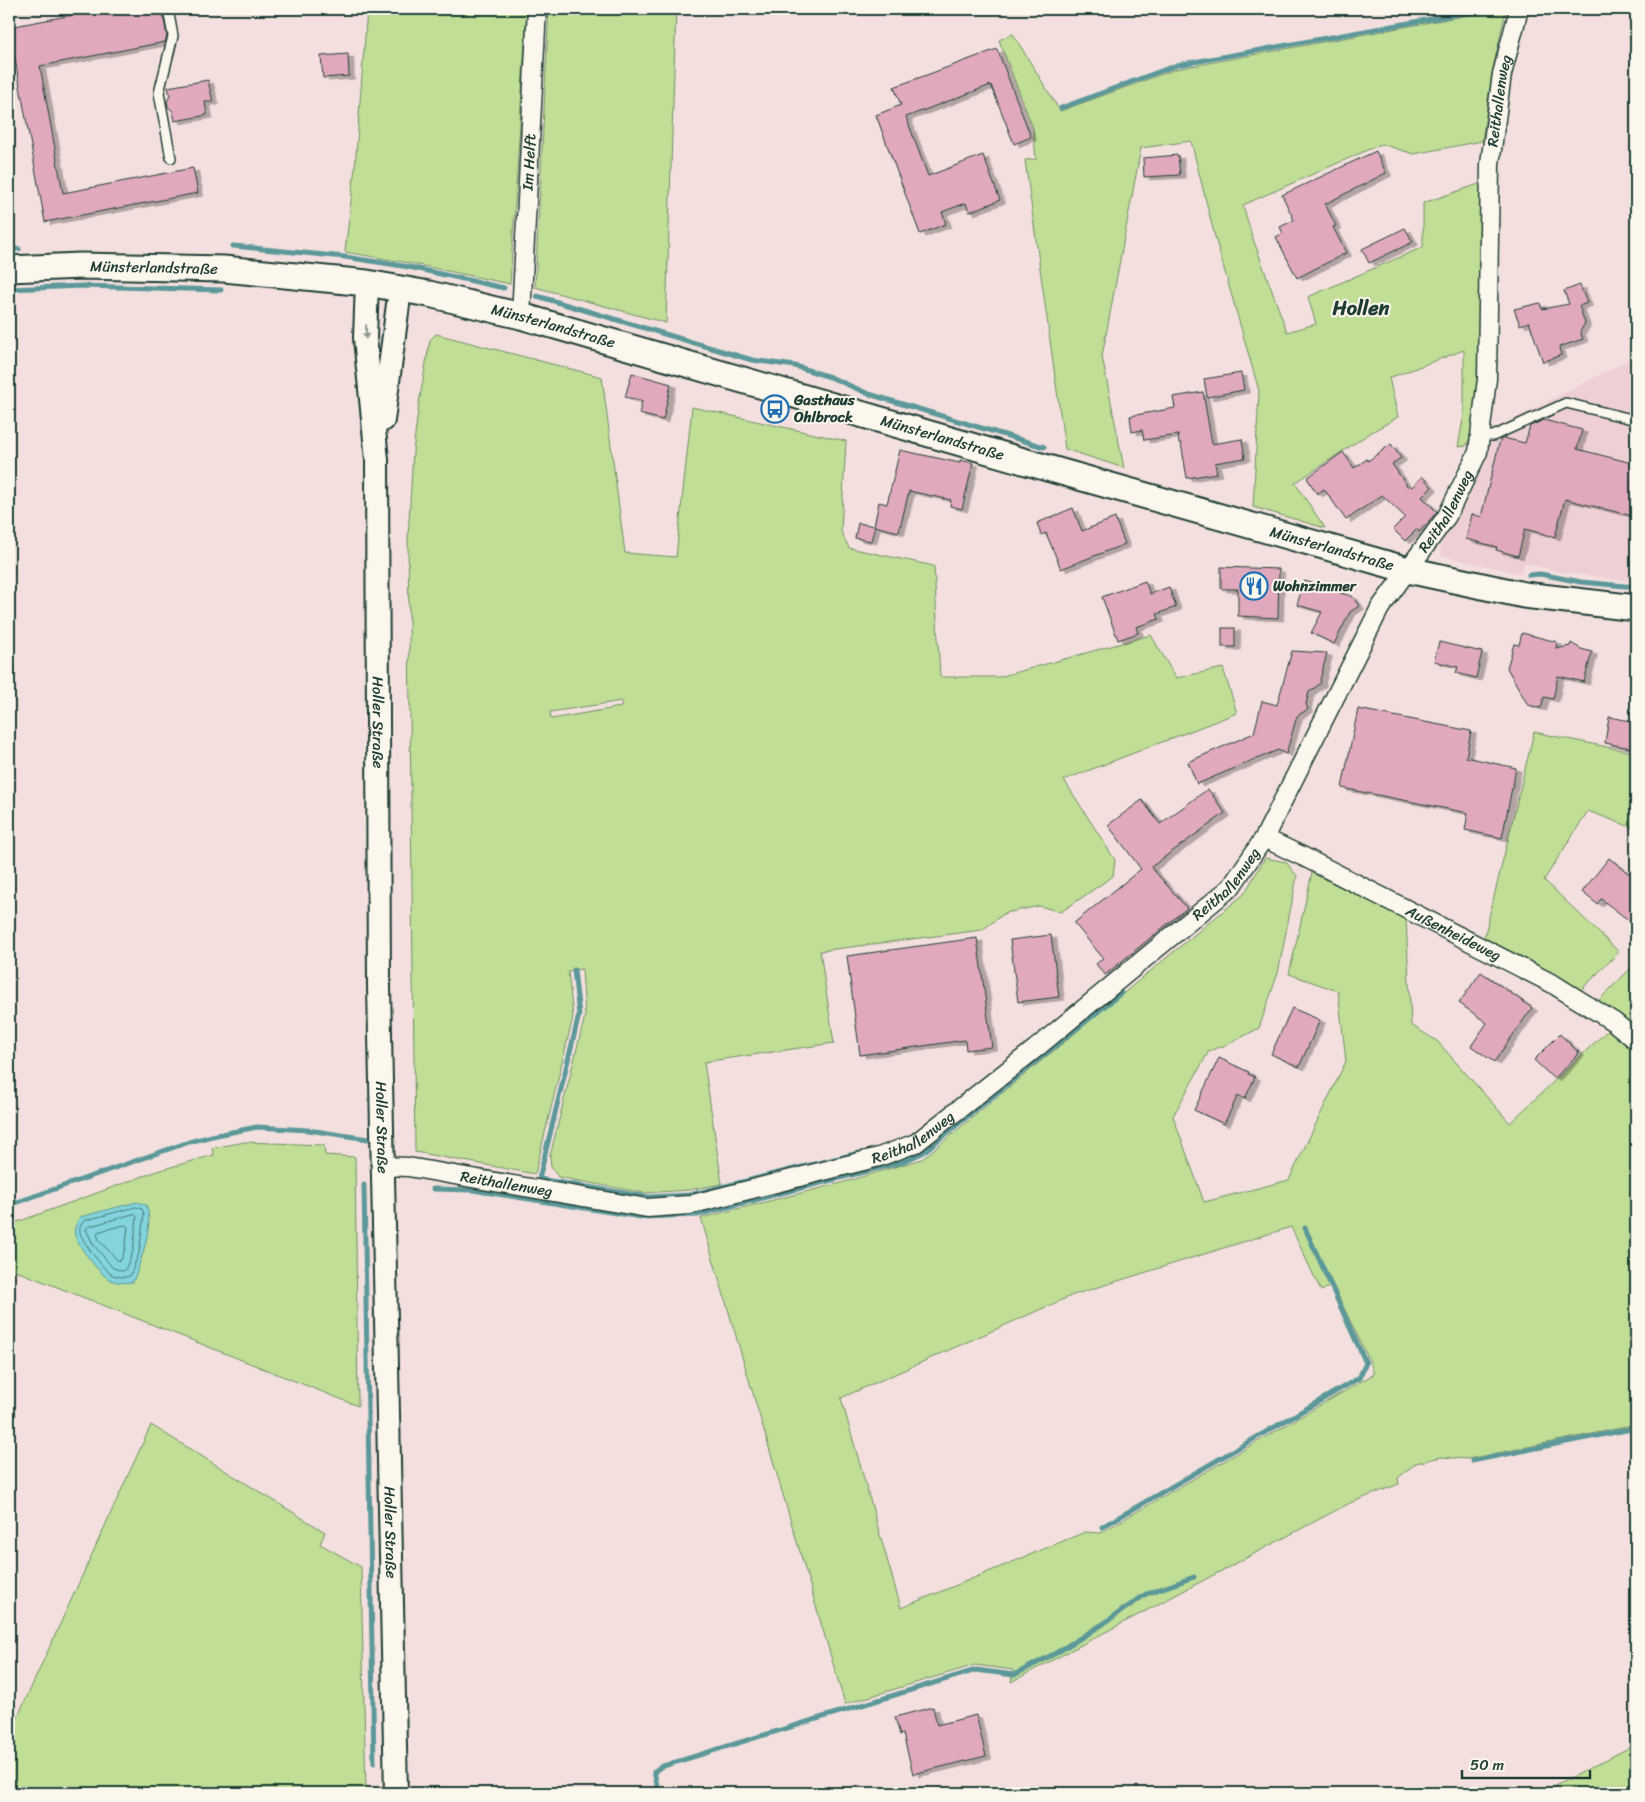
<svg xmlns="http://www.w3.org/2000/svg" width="1645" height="1802" viewBox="0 0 1645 1802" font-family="Sriracha,sans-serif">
	<defs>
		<filter id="shadow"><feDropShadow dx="5.5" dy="3" stdDeviation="0" flood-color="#0004"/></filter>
	</defs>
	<rect width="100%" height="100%" fill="#f3e0de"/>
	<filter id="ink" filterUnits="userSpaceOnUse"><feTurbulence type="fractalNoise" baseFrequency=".02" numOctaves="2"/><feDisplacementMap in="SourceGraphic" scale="10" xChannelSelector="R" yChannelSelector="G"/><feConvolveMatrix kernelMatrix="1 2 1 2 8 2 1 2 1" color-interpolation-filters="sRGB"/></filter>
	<g filter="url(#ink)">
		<path fill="#eed0d4" d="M1636,356V582L1561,572L1524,563L1521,574L1442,556L1440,547L1486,455L1490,431Z"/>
		<g fill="#c0de96" stroke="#708e65" fill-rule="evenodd">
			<path d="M367,9H527L510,284L409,263L345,252L355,168Z"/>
			<path d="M549,9H676L666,323L535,287Z"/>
			<path d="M1496,10H1506L1492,73L1482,141L1414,154L1381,144L1243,205L1252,236L1287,332L1316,324L1308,297L1423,247V203L1482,183L1479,380L1473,432L1466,446L1458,447L1464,414V350L1389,378L1398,417L1370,433L1295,483L1325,528L1253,507L1259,391L1215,237L1191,141L1141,148L1102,356L1124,468L1065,449L1025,160L1036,159L1033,128L999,40L1013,34L1060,111L1176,69Z"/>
			<path d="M436,334L602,377L625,553L676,557L692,407L846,441L841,531L849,548L934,566L940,677H999L1151,635L1176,678L1223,668L1237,713L1064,780L1115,860L1113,876L1061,912L1039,906L1005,913L982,930L820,951L834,1043L704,1062L722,1184L688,1190L644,1193L558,1177L551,1167L550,1156L585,1016L582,969L568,971L573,1017L535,1174L415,1152L408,538L413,451L419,403L430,340ZM622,701L621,707L551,719L550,712Z"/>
			<path d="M1534,732L1636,753V829L1588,811L1544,880L1619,952L1579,992L1483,942Z"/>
			<path d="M1265,858L1286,862L1297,876L1278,973L1259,1028L1231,1043L1209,1051L1173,1116L1204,1202L1289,1180L1346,1061L1338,991L1289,974L1312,873L1406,919L1411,1025L1437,1041L1510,1123L1610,1028L1636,1050V1425L1468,1459L1441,1457L1416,1463L1398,1478L1399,1484L1350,1503L1011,1682L1013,1670L975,1665L845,1704L701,1218L841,1183L922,1159L1244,894ZM1291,1227L1321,1291L1333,1285L1370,1362L1374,1374L1100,1533L1085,1532L901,1608L841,1398L1073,1295Z"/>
			<path d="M1636,963V1033L1595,1004Z"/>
			<path d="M245,1142L324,1145L325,1155L355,1157L358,1406L9,1268V1225L160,1170L214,1155L212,1148Z"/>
			<path d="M151,1425L325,1532L320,1544L361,1567L366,1793H9V1736Z"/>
			<path d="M1636,1744V1793H1541Z"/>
		</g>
		<path fill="#83d4dd" stroke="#5b9899" d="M137,1202L146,1205C155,1224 140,1263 133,1282C124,1283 113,1283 106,1277C97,1270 79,1247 75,1236C73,1228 77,1223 80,1217Z"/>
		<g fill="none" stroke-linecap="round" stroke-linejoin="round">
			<g stroke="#477978" stroke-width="1">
				<path d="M136,1207L142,1209L144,1214L139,1253L130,1276C124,1278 116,1277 111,1274C104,1270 81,1240 80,1232C79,1227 81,1225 84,1221Z"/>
				<path d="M134,1214L137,1217L133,1251L125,1270L123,1271L113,1268L93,1244L86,1229L88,1227Z"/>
				<path d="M125,1225L128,1227L125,1249L121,1260L118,1261L99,1240L97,1234L98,1232Z"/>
			</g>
			<g stroke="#5b9899" stroke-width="5">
				<path d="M1061,108L1177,65L1486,9"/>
				<path d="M233,246L345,257L409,267L504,288"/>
				<path d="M9,249H19"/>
				<path d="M9,289L82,286L221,290"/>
				<path d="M537,296L752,360L795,366L830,377L869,394L1044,447"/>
				<path d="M1529,575L1540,574L1581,582L1636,587"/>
				<path d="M574,970L579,1015L539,1179L648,1197L689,1195L859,1153"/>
				<path d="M364,1185L374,1763"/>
				<path d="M433,1189L473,1190L641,1217L697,1215L902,1162L922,1153L1121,993"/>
				<path d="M9,1205L189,1142L212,1136L257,1127L308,1130L368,1139"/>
				<path d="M1472,1461L1636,1428"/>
				<path d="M1102,1527L1359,1378L1366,1363L1305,1228"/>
				<path d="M659,1793L654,1772L660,1767L976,1670L1014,1675L1056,1653L1103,1624L1146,1594L1194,1577"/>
			</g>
		</g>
		<g fill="#e1a9bd" stroke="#1f3d34" filter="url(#shadow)">
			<path d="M104,9H162L167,36L165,42L40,66L63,193L193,168L198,193L45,222L9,27Z"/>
			<path d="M997,49L1031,137L1014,144L991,85L906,117L928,176L983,155L1000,200L969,212L966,203L942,212L946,224L920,234L876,115L901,105L894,87Z"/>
			<path d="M348,54L349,76L323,78L321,56Z"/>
			<path d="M208,80L213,102H205L207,115L175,121L173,111L168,107L167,101L170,96L168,87Z"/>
			<path d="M1376,151L1386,173L1325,204L1336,226L1333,227L1346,253L1297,278L1276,237L1283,233L1280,227L1294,220L1282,195Z"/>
			<path d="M1178,155L1180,175L1144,177L1143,158Z"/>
			<path d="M1405,228L1413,242L1369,263L1362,249Z"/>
			<path d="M1580,285L1587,303L1579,306L1585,323L1580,332L1583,339L1559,347L1561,355L1543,362L1529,322L1520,325L1514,309L1540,303L1542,309L1569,304L1564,291Z"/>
			<path d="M632,373L671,384L663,420L639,414L642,401L625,397Z"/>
			<path d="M1241,373L1244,390L1207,397L1204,379Z"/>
			<path d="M1203,392L1212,444L1242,439L1245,458L1215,463L1217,473L1187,478L1181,443H1179L1178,435L1144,440L1142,430L1132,432L1130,416L1175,408L1173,397Z"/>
			<path d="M1544,420L1582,430L1577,449L1636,464V517L1565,499L1555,537L1525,529L1518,556L1496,550L1497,547L1466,539L1472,514L1481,517L1500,440L1503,438L1525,443L1530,426Z"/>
			<path d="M1391,444L1401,458L1392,464L1408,487L1410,485L1412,487L1422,476L1432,487L1422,497L1437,512L1419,532L1417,529L1405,541L1393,529L1405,517L1382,495L1346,520L1324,489L1317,494L1307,478L1343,452L1354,468L1367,459L1368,461Z"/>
			<path d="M900,450L960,463V460L973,463L962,509L950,506L951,500L909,491L899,532L874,526L879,502L887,504Z"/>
			<path d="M1073,508L1082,531L1115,518L1125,544L1061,569L1046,533L1041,535L1037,523Z"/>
			<path d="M858,523L875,526L871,541L855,538Z"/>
			<path d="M1221,567L1279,569L1278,618L1238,616V589H1221Z"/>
			<path d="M1145,581L1150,594L1169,587L1176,607L1157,614L1159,619L1136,627L1138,633L1118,640L1102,597Z"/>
			<path d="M1304,581L1339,590L1340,593L1352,596L1359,606L1350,612L1334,644L1311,633L1322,612L1297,605Z"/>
			<rect x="1222" y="628" width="13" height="19"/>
			<path d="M1522,633L1557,642L1556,649L1570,646L1571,643L1581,649L1592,652L1584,682L1558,676L1553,699L1544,697L1541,708L1528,705L1507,668L1514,644L1519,645Z"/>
			<path d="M1439,642L1482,652L1476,678L1456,673L1458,667L1434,661Z"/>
			<path d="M1292,651L1327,653L1320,680L1321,683L1309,692L1306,704L1308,709L1297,716L1286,754L1278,750L1197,784L1188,762L1254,733L1262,701L1277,705Z"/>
			<path d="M1358,709L1471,731L1466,757L1516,768L1502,838L1465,830L1468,813L1342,788Z"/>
			<path d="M1609,717L1636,722V749L1605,743Z"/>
			<path d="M1208,789L1225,813L1151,867L1187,908L1105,975L1096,964L1103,958L1074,923L1141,869L1108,825L1142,800L1160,824Z"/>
			<path d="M1609,858L1636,879V926L1601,899L1597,904L1582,892Z"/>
			<path d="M1051,935L1059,997L1018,1002L1010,940Z"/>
			<path d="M977,938L992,1047L966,1050L965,1040L860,1055L847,956Z"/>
			<path d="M1481,972L1532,1008L1494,1062L1471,1046L1487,1023L1459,1003Z"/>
			<path d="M1292,1008L1320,1020L1299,1067L1271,1054Z"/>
			<path d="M1560,1034L1579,1053L1554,1079L1534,1060Z"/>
			<path d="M1219,1058L1249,1072L1248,1074L1255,1077L1245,1099L1238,1095L1224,1124L1194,1110Z"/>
			<path d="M933,1707L937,1725L976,1715L986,1756L913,1774L903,1734L900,1735L895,1717Z"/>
		</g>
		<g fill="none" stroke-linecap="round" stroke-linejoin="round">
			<g stroke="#1f3d34" stroke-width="12">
				<g id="service">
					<path d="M168,9L173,36L159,93L171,158"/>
					<path d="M1481,436H1493L1566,403L1636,420"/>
				</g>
			</g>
			<g stroke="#1f3d34" stroke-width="21">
				<g id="minor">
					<path id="s1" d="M521,316L537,9"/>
					<path id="s2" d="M1264,838L1304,857L1553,984L1614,1022L1636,1040"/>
					<path id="s3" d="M384,1166L408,1167L647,1208L689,1205L879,1157L916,1143L1035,1049L1231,887L1264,838L1380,608L1447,516L1478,452L1487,379L1490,164L1502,74L1519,9"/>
				</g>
			</g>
			<g stroke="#1f3d34" stroke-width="26">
				<g id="tertiary">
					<path id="s4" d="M367,283L365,338L377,460L379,987L396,1793"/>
					<path d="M383,420L400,289"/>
				</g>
			</g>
			<g stroke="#1f3d34" stroke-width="29">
				<g id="secondary">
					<path id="s5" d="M9,269L81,266L224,269L367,283L429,294L521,316L1051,469L1408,570L1524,595L1636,608"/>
				</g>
			</g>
			<use href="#service" stroke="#fbf7ec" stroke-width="9"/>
			<use href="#minor" stroke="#fbf7ec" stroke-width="18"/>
			<use href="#tertiary" stroke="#fbf7ec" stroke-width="22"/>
			<use href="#secondary" stroke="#fbf7ec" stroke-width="25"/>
		</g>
		<defs><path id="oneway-solid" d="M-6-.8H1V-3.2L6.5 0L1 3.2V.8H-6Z" transform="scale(1.25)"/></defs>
		<use fill="#8d9a90" href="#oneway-solid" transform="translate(366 332) rotate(91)"/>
	</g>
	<defs>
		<g id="bus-ring" transform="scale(1.4375)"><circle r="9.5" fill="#fbf7ec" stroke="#1f6fb2" stroke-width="1.5"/><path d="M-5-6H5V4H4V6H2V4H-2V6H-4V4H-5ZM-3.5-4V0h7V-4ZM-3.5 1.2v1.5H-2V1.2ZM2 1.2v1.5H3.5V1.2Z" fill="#1f6fb2"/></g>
		<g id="restaurant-ring" transform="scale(1.4375)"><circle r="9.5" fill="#fbf7ec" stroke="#1f6fb2" stroke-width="1.5"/><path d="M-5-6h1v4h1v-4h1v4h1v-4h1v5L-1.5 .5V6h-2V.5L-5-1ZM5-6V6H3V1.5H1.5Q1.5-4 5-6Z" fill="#1f6fb2"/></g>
	</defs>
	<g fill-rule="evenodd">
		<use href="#bus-ring" x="775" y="409"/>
		<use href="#restaurant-ring" x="1254" y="586"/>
	</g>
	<g text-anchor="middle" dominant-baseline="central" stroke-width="4" stroke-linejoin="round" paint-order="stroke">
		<g font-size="15" fill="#1f3d34" stroke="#fbf7ec">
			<text stroke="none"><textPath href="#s3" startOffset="1804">Reithallenweg</textPath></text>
			<text stroke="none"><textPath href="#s1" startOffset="154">Im Helft</textPath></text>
			<text stroke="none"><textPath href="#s5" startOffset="145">Münsterlandstraße</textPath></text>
			<text stroke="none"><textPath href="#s5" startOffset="550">Münsterlandstraße</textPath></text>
			<text stroke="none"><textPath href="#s5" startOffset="955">Münsterlandstraße</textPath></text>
			<text stroke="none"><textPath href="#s3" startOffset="1384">Reithallenweg</textPath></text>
			<text stroke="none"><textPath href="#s5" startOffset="1360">Münsterlandstraße</textPath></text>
			<text stroke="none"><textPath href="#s4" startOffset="440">Holler Straße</textPath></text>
			<text stroke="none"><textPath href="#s3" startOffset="949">Reithallenweg</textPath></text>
			<text stroke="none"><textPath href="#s2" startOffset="212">Außenheideweg</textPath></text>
			<text stroke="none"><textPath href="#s4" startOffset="845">Holler Straße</textPath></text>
			<text stroke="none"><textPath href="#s3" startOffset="544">Reithallenweg</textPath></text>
			<text stroke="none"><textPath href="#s3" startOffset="124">Reithallenweg</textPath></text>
			<text stroke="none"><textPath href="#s4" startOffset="1250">Holler Straße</textPath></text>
		</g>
		<g font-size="15" font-weight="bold" fill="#1f3d34" stroke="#fbf7ec" text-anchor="start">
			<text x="794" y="400">Gasthaus<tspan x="794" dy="17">Ohlbrock</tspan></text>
			<text x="1273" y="586">Wohnzimmer</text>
		</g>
		<g font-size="20" font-weight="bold" fill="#1f3d34" stroke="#fbf7ec">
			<text x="1361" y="308">Hollen</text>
		</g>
	</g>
	<rect width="1645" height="1802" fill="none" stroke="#fbf7ec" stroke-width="30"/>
	<rect x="15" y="15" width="1615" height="1772" fill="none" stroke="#1f3d34" stroke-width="2" filter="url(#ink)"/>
	<path d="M1462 1770v8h128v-8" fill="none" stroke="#1f3d34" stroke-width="2.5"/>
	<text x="1470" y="1770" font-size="15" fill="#1f3d34" stroke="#fbf7ec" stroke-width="4" paint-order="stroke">50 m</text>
</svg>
